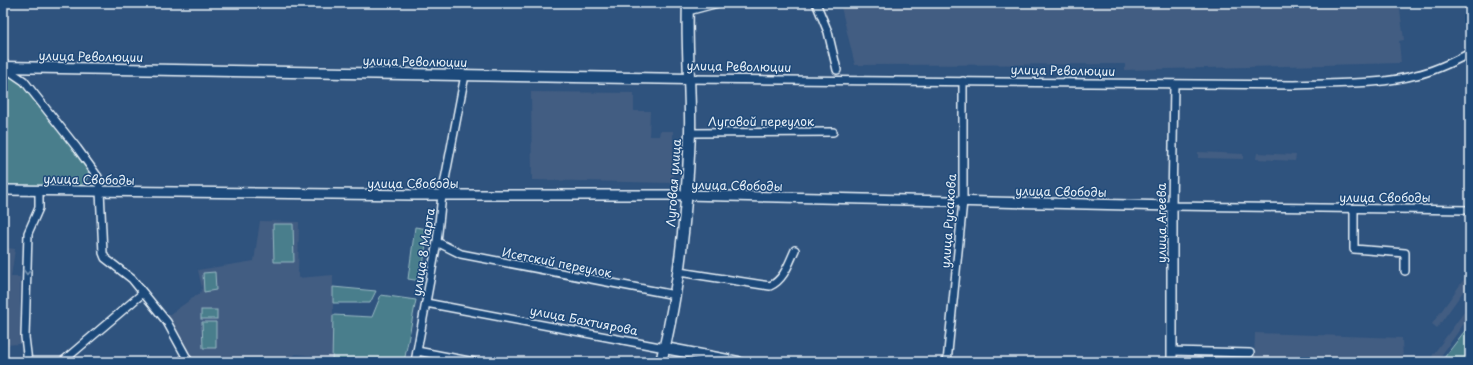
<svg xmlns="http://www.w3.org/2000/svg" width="1473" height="365" viewBox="0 0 1473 365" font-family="'Playpen Sans',sans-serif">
	<rect width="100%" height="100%" fill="#2f537e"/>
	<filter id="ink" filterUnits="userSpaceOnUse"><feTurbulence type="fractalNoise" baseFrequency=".025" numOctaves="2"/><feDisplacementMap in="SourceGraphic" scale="8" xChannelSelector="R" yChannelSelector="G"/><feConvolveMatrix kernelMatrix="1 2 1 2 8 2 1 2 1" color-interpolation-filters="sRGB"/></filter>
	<g filter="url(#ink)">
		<g fill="#425d82">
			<path d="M840,3H1399L1404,40L1399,41L1401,63L1125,70V64L855,65Z"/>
			<path d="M531,92L634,93V111H650L649,136H659L660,131H673V183L532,180Z"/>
			<path d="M1198,152L1243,154V159L1198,158Z"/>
			<path d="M1257,153L1296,155L1295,161L1256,159Z"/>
			<path d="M260,221L299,222L298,278L333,275V358L296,354L293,356V362H194L166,317L200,293L202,288L198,270L254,261Z"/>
			<path d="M3,244L7,245V248L15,249L11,277H20V344L3,345Z"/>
			<path d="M1470,271V282L1437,328L1432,324Z"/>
			<path d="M1470,304V315L1438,360L1432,356Z"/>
			<path d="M1255,333L1402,338L1403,362H1254Z"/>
		</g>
		<g fill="#497e8c" stroke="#98b8c2">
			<path d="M3,73L9,75L18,81C30,95 86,158 88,169C90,179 84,185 75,187L3,185Z"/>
			<path d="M273,224H293L294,262H274Z"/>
			<path d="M415,227L428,229L421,281L408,279Z"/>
			<path d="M215,272L216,290L204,292L203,273Z"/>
			<path d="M333,287L376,291L370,303H333Z"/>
			<path d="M381,295L416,300L404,362H332L333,315L372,317Z"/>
			<rect x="201" y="310" width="16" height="9"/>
			<path d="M202,322H216V348H203Z"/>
			<path d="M1467,328H1470V362H1441Z"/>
		</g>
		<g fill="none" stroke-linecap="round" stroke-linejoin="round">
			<g stroke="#e8f1f8" stroke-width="10">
				<g id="minor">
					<path d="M816,3L828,32L837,70"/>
					<path d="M688,11L718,3"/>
					<path d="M5,68L24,81L77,148L98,177L100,191L103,253L105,258L132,279L167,322L189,362"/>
					<path d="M688,79L1295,85C1332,83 1380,85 1416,75C1435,71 1453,62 1470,53"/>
					<path d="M1174,84L1172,206L1470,210"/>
					<path d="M690,133L833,132"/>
					<path d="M1354,209V249L1405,253V271"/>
					<path d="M437,242L461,254L675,295"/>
					<path d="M679,272L770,286C784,280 789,263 795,250"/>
					<path d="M426,303L665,348"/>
					<path d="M417,351L474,362"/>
					<path d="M1172,351L1250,353"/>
					<path d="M28,362L25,337L28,233L39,208V191"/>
					<path d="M62,362L143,293"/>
					<path d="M415,362L437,242L442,195L465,75"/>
					<path d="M947,362L963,201V81"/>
				</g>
			</g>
			<g stroke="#e8f1f8" stroke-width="12">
				<path id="tertiary" d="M3,190L416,195H686L1172,206V362"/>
			</g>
			<g stroke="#e8f1f8" stroke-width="13">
				<g id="secondary">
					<path d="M3,67L688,79"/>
					<path d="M665,348L738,362"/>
					<path d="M661,362C680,288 687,210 690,133C691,90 686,46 688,3"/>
				</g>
			</g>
			<use href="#minor" stroke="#1f4a7a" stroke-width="7"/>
			<use href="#tertiary" stroke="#1f4a7a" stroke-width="9"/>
			<use href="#secondary" stroke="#1f4a7a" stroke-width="10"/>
		</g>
		<defs><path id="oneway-chevron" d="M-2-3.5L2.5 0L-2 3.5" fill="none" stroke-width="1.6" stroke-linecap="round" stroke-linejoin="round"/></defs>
		<use stroke="#6f8dac" href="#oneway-chevron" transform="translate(27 272) rotate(92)"/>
	</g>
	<g text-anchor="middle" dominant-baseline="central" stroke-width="3" stroke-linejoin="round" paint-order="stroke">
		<g font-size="12" fill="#e8f1f8" stroke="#1f4a7a">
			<text transform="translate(91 56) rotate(1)">улица Революции</text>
			<text transform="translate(415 61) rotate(1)">улица Революции</text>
			<text transform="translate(739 66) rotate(1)">улица Революции</text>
			<text transform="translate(1063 70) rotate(1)">улица Революции</text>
			<text x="761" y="121">Луговой переулок</text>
			<text transform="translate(89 179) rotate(1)">улица Свободы</text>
			<text x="413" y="183">улица Свободы</text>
			<text transform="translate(673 183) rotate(-86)">Луговая улица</text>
			<text transform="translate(737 185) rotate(1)">улица Свободы</text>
			<text transform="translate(1061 191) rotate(1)">улица Свободы</text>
			<text x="1385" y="197">улица Свободы</text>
			<text transform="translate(948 221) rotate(-86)">улица Русакова</text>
			<text transform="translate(1161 223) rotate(-90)">улица Агеева</text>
			<text transform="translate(423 252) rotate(-81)">улица 8 Марта</text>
			<text transform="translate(557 262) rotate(11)">Исетский переулок</text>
			<text transform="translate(584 320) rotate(11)">улица Бахтиярова</text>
		</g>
	</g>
	<rect width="1473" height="365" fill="none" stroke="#1f4a7a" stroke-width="16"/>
	<rect x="8" y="8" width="1457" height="349" fill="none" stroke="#e8f1f8" stroke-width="1.5" filter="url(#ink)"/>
</svg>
